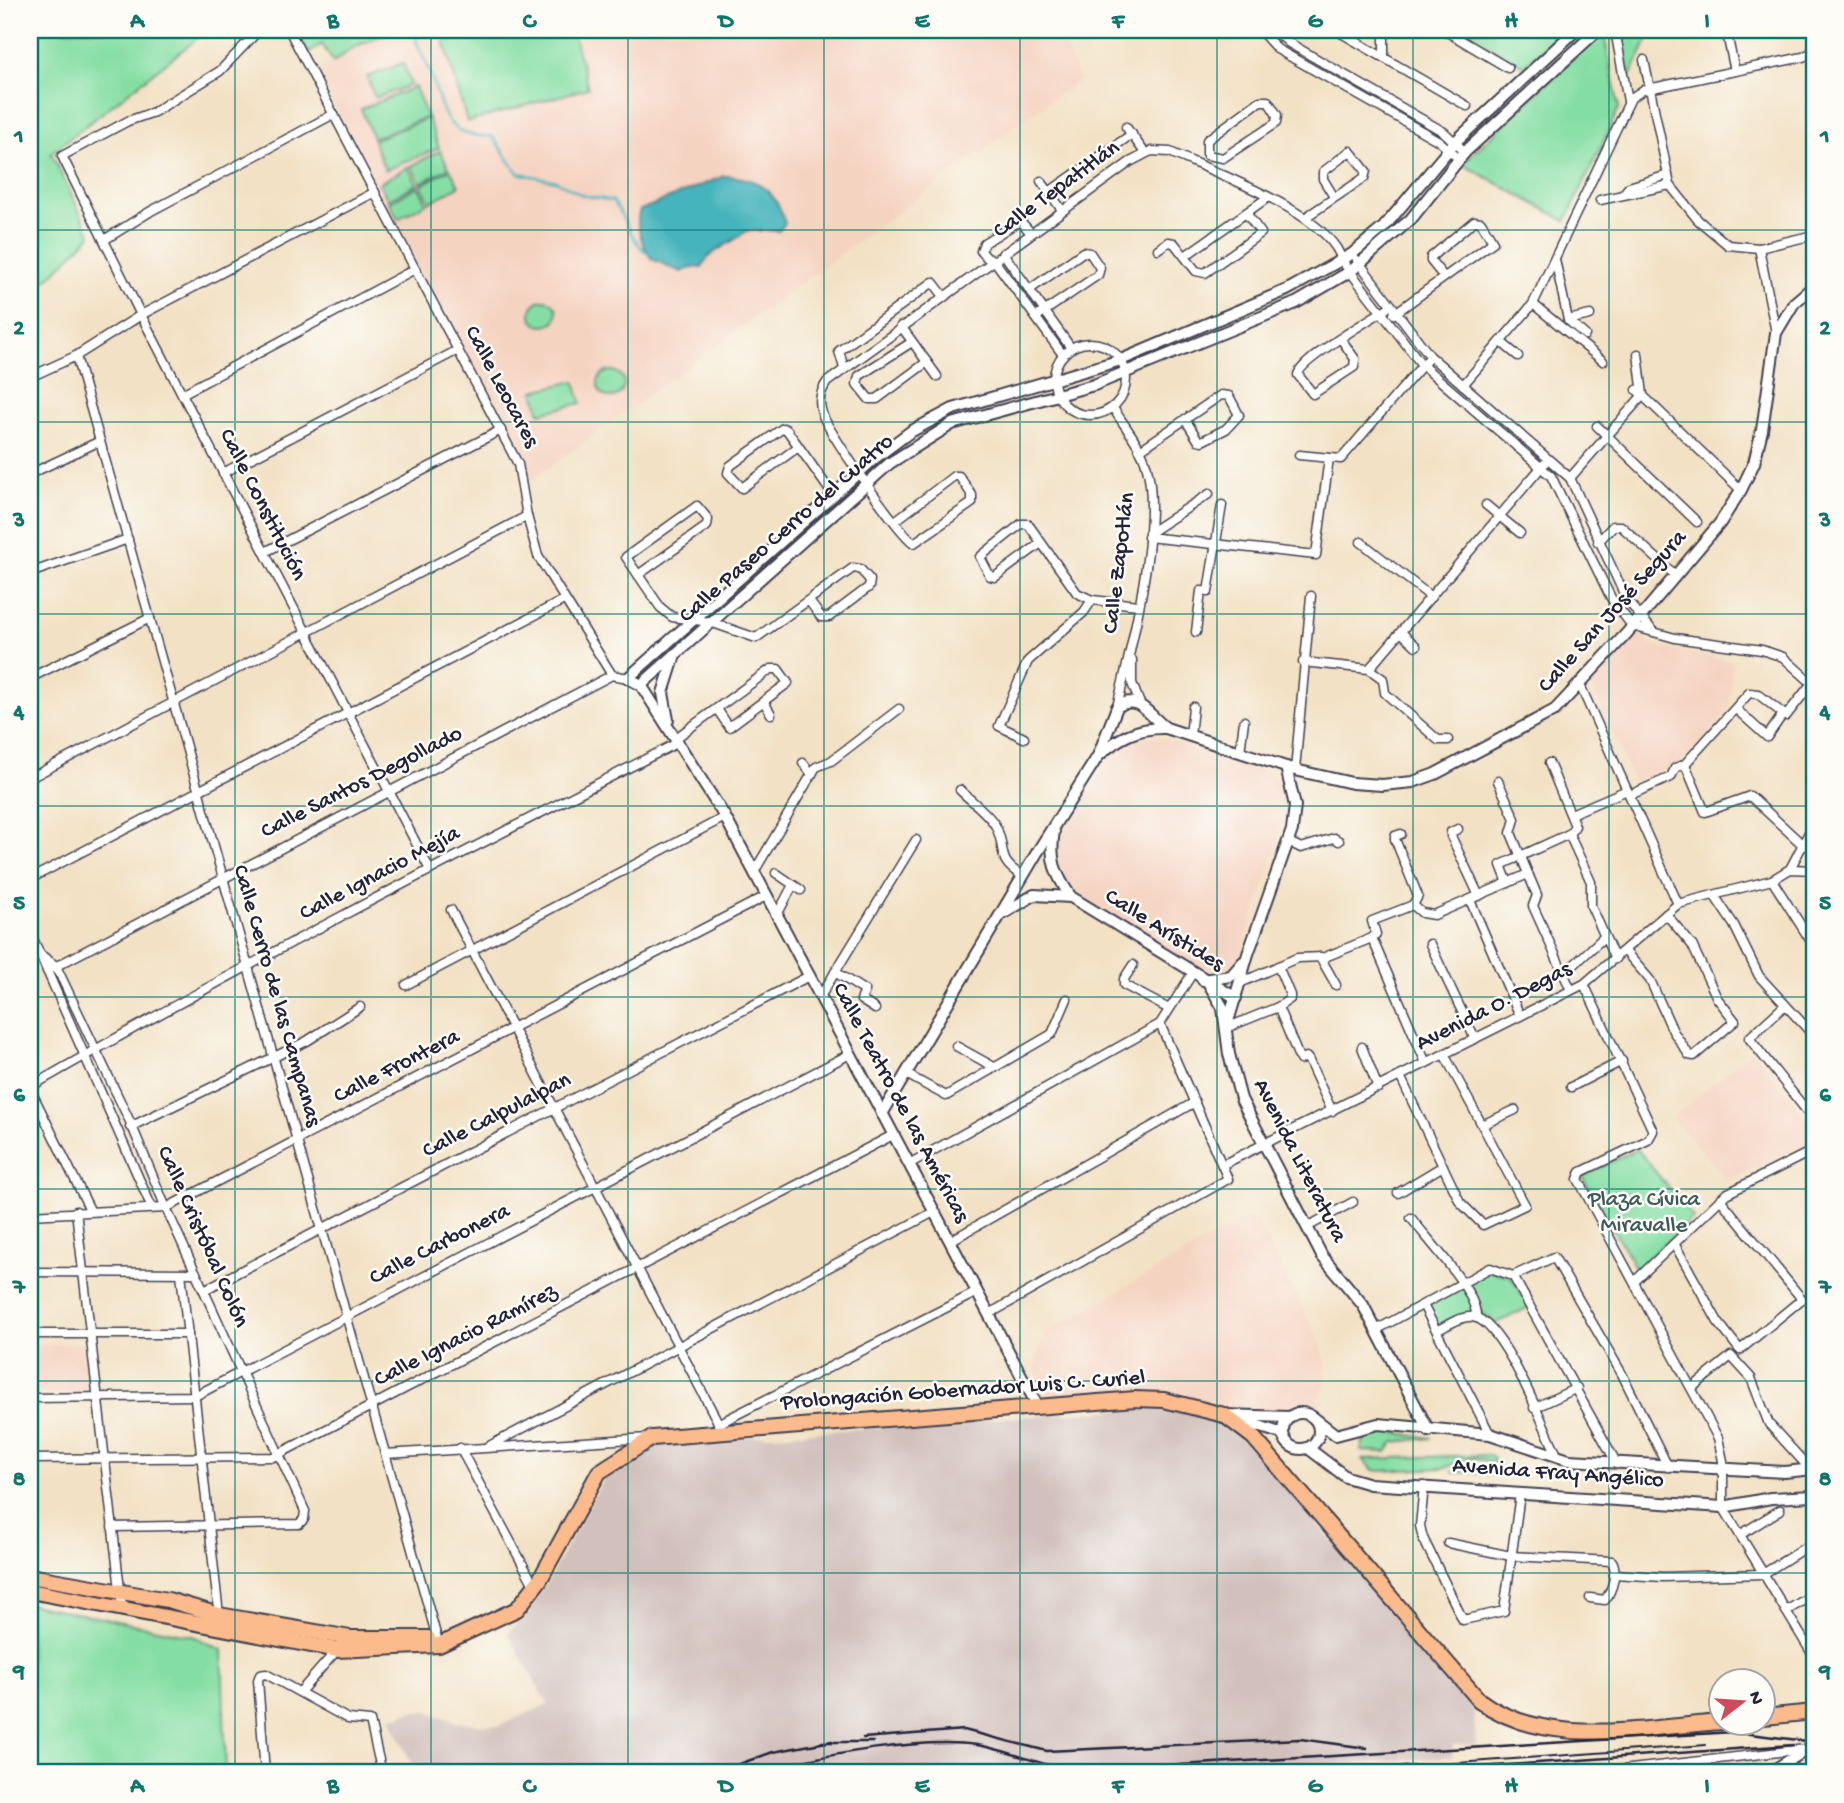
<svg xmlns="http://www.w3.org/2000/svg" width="1844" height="1803" viewBox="0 0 1844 1803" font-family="'Gochi Hand',sans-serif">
	<rect width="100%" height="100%" fill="#fdfcf7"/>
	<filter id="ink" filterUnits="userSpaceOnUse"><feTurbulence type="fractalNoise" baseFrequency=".0143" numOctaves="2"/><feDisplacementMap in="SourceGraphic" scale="14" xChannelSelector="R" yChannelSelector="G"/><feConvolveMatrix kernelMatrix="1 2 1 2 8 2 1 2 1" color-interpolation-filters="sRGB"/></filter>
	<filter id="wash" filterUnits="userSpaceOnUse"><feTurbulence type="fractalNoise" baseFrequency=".00686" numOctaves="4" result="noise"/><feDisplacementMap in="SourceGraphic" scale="28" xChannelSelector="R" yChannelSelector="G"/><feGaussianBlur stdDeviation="1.57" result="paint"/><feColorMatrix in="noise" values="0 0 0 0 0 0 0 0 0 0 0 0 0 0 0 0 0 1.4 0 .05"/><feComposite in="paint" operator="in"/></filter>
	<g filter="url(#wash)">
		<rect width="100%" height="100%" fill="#f2e1c4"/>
		<g fill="#f5d3c1">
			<path d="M395,30H1057L1080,79L531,481L317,73L356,46Z"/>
			<path d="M1637,633L1654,646L1733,661L1729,710L1685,761L1635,783L1592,686Z"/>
			<path d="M1154,735L1264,770L1277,779L1285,795L1286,818L1239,961L1236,968L1225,973H1207L1187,963L1105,911L1067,883L1060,868L1057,852L1061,837L1111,755L1141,737Z"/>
			<path d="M1753,1050L1814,1128V1142L1728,1181L1672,1118Z"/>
			<path d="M1244,1219L1256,1221L1321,1343L1327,1369L1320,1414L1237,1409L1167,1397L1051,1403L1035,1370L1041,1345L1046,1341L1044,1334Z"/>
			<path d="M30,1344H82L89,1393L30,1394Z"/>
		</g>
		<path fill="#d1c0bc" d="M1158,1407L1190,1411L1224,1422L1248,1443L1473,1706L1476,1746L1453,1744L1452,1756L1227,1773H416L390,1718L413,1711H427L457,1722L499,1726L548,1704L508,1634L546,1585L604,1478L636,1453L663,1443Z"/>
		<g fill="#84dea3" stroke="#53806f" stroke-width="2">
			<path d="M30,30H208L51,153L91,235L49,278L30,288Z"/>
			<path d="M296,30H395L356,46L333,62L322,44L308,54Z"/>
			<path d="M484,30H572L588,88L467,122L444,41Z"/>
			<path d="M1460,30H1562L1524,66Z"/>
			<path d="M1603,30L1619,108L1566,221L1462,164Z"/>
			<path d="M1622,30H1652L1629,79L1622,35Z"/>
			<path d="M403,63L411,85L375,98L367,77Z"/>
			<path d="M415,87L427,117L373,138L361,109Z"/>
			<path d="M428,118L439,148L385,170L373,140Z"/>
			<path d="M440,151L449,168L420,183L411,166Z"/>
			<path d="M408,167L417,184L388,200L379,183Z"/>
			<path d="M450,169L459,186L430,202L421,185Z"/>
			<path d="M418,186L427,203L398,219L389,202Z"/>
			<circle cx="544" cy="313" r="13"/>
			<circle cx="611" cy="384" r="13"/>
			<path d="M575,381L581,403L540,413L534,391Z"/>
			<path d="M1637,1149L1693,1218L1636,1269L1582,1176Z"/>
			<path d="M1490,1270L1511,1277L1529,1307L1495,1324L1480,1311L1439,1325L1426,1306Z"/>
			<path d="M1385,1432L1432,1438L1394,1442L1387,1452L1361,1451L1364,1439Z"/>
			<path d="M1486,1455L1492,1457L1498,1465L1475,1458L1443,1468L1381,1471L1373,1470L1363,1459Z"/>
			<path d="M1481,1465L1494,1474L1451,1472Z"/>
			<path d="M30,1604L193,1636L222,1650L226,1773H30Z"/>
		</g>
		<path fill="#44b4bc" stroke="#336b7c" stroke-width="2" d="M724,176C758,177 776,190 785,223L779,231H746C732,244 708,250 702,268L693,267L681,272L652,259C643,248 634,224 640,210Z"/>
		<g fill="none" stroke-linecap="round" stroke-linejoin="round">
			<path stroke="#44b4bc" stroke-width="2.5" d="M419,30L416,41C419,49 424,57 427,65C444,104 438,139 492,136L518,173L556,181L582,195L613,201C625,218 631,240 647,253"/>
		</g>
	</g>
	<g filter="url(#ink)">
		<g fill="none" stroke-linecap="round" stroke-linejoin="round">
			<g stroke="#413f50" stroke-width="11">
				<g id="minor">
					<path d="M259,30L220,71L154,112L128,121L62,156L141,315L430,870"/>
					<path d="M289,30L518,464L527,516L538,556L612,675L628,678"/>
					<path d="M1260,30L1277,49L1439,141L1459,159"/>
					<path d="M1275,30L1289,43L1444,132L1465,152"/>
					<path d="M1336,30L1467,106"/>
					<path d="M1444,30L1508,68"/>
					<path d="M1615,30L1628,101"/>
					<path d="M1726,30L1735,71"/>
					<path d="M1384,57V30"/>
					<path d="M1644,60L1670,185L1698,220L1728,245L1759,248"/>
					<path d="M1260,101H1268L1277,115L1276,123L1223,158L1207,155V140Z"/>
					<path d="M1126,127L1145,153"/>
					<path d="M1041,181L1062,210"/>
					<path d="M1049,192L1132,134"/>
					<path d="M1623,194L1629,187L1668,175"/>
					<path d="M1600,200L1670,185"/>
					<path d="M1306,217L1364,178L1366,171L1350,151L1323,172V179L1334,197"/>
					<path d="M1031,233L1022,223H1016L984,243L981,251L987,258L994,260L1063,355"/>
					<path d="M104,240L151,211L334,114"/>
					<path d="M1759,248L1776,333"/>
					<path d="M1759,248L1814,235"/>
					<path d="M1158,249L1168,242L1174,243L1196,271L1205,273L1261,233L1246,213"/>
					<path d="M1003,253L1071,348"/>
					<path d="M1185,256L1267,198"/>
					<path d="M1555,259L1568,320L1585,335"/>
					<path d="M1357,260L1430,356L1570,478L1627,600L1652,630"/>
					<path d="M1029,290L1083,252L1090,253L1100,268L1098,275L1036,317"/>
					<path d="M1533,304L1603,361"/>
					<path d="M1394,314L1493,242L1481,222L1474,221L1431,257V261L1444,277"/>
					<path d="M1568,320L1590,315"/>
					<path d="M901,326L937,376"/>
					<path d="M1341,339L1355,359L1354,367L1313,394L1298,375C1299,361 1371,319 1386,309"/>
					<path d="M912,342L859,376L857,384L869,399H877L927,362"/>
					<path d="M1501,342L1518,356"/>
					<circle cx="1090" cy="379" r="36"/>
					<path d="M76,356L439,1645"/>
					<path d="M844,368L839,351L933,282L943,295"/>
					<path d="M30,377L76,356L141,315L375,192"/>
					<path d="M1463,385L1533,304L1631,98L1643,90L1803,57L1814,51"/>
					<path d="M1637,390L1741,490"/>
					<path d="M182,394L415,269"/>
					<path d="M1113,408C1125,427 1142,446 1147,468C1162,524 1131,649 1117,707"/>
					<path d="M1597,426L1697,522"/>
					<path d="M798,447L742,488L728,473L730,466L783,428L787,430L833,495"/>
					<path d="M1140,450L1221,395L1229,396L1239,415L1226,429L1202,441L1198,440L1185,419"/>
					<path d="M1299,455L1341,459L1426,361"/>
					<path d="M223,473L458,350"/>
					<path d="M30,474L100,441"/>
					<path d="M1570,478L1643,395L1638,354"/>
					<path d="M1486,505L1520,533"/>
					<path d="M895,521L954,476H959L972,495V503L914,543C902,538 826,429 822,413C818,401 820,392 827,382L1130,162L1151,151L1170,152C1213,172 1331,214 1342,261L1422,365L1551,476L1611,598L1632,626L1675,638L1762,650L1783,657L1814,685"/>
					<path d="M1149,533L1209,494"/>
					<path d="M1148,537L1316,555L1329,458"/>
					<path d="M1361,542L1431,597"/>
					<path d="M1598,542L1613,526H1621L1675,575"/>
					<path d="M1041,543L995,577L990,576L980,557L1021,524H1028L1077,593L1092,600L1138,605"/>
					<path d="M265,552L501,430"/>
					<path d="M30,573L128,539"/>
					<path d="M638,575L707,526L708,519L697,506L626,557L660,607L672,617L710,622L756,638L853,568L860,569L870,580L869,587L829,617H821L809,601"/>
					<path d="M1196,632L1201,591L1208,592L1222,505"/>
					<path d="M1401,632L1416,646"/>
					<path d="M1132,660V683L1140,704"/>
					<path d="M1303,662L1369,669L1383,679L1385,693L1438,740H1448"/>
					<path d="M1369,669L1544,464"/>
					<path d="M30,678L150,618"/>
					<path d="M1580,685L1678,904"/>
					<path d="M764,702L771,714"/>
					<path d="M1736,709L1767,737L1783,714"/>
					<path d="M1190,736L1193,707"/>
					<path d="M676,738L771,669H778L788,683L729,727L717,709"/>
					<path d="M1024,738L999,726L1028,661L1084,612L1092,600"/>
					<path d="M1240,752L1244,721"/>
					<path d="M803,763L812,774"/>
					<path d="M1685,764L1705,812L1750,796L1804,846"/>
					<path d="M1295,770L1311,596"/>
					<path d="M30,778L527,516"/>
					<path d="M1498,781L1515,819L1511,833L1537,895L1533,906L1571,990"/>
					<path d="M960,790C971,801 987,812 995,825C1008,849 994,860 1023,876"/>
					<path d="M1630,795L1671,777L1675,768L1685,764L1749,693L1758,694L1786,716L1812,683"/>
					<path d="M1571,814L1627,790"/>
					<path d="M1458,829L1451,832V836L1479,896"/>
					<path d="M1401,834L1395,836V839L1418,896L1413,905"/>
					<path d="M1569,834L1591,882V906L1615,959"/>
					<path d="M1808,838L1814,857"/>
					<path d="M1289,842L1301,848L1334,838L1339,841"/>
					<path d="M1790,869L1814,823"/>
					<path d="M754,872L816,767L831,761L899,709"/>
					<path d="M776,873L801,890"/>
					<path d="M30,879L564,600"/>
					<path d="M1772,880L1814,946"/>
					<path d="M1508,883L1501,865L1569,834L1575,826L1549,763"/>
					<path d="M1714,895L1734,925L1759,976L1814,1036"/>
					<path d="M1470,900L1520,1016"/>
					<path d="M1413,905L1422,913L1434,915L1528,874"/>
					<path d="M451,910L723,1432"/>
					<path d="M777,915L793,885"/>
					<path d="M30,932L152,1208"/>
					<path d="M1372,938L1426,1063"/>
					<path d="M1430,944L1475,1039"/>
					<path d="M1625,951L1650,980L1673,1031L1689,1055L1694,1056L1735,1021L1717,998L1692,945L1666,914"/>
					<path d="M41,955L56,966L132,1126L166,1208L305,1511L304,1519L299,1524L112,1527"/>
					<path d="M1320,957L1336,985"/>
					<path d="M1133,965L1124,979V985L1169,1009"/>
					<path d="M1278,966L1290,995V999L1278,1007L1300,1060L1306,1057L1308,1059L1332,1111"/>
					<path d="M47,971L612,675"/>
					<path d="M835,972L865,991L861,1000L875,1009"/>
					<path d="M1564,974L1604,937"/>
					<path d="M1240,983L1297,958L1325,957L1372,938L1376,934L1372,921L1413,905"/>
					<path d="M1584,984L1653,1131L1648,1140L1581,1172L1578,1179L1718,1438L1723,1461V1507L1814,1657"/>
					<path d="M406,985L725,817"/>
					<path d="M820,997L916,840"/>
					<path d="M1784,1006L1749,1038L1814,1120"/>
					<path d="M1226,1028L1278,1007"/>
					<path d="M956,1046L994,1067"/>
					<path d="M1362,1047L1378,1088"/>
					<path d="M906,1074L946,1096L1052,1034L1067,999"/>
					<path d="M1400,1076L1460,1202L1483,1225L1525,1205L1444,1054"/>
					<path d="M30,1087C242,965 460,854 679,742"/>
					<path d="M1571,1087L1622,1061"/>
					<path d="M30,1089L90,1210"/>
					<path d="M1482,1125L1515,1110"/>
					<path d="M130,1127L307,1041L360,1007"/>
					<path d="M909,1164L1160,1024L1192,974"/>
					<path d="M1222,1165L1584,984L1678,904L1772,880L1790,869L1814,870"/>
					<path d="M1398,1193L1443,1166"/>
					<path d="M76,1211L122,1607"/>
					<path d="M30,1215L166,1208L766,896"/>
					<path d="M1411,1218C1427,1239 1479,1293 1476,1318"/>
					<path d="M1307,1227L1353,1202"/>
					<path d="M950,1241L1195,1102"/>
					<path d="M1675,1245L1718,1322L1740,1350L1802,1299L1720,1199"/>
					<path d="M30,1272L196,1273"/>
					<path d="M181,1273L219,1615"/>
					<path d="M1513,1276L1617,1464"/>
					<path d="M1635,1281L1726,1194L1814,1150"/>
					<path d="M204,1290L809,976"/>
					<path d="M1423,1305L1490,1434"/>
					<path d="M989,1314L1228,1179L1160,1024"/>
					<path d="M1376,1330L1490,1268L1513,1276L1554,1257L1622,1374L1668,1467"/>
					<path d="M1438,1330C1448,1325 1462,1315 1474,1317C1504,1323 1544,1428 1558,1457"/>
					<path d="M30,1334H188"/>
					<path d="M1693,1387L1731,1356L1751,1378L1769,1424L1810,1469"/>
					<path d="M30,1398L195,1396L850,1054"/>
					<path d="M1534,1408L1577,1388"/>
					<path d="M718,1424L977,1292"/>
					<path d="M489,1446L934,1212"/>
					<path d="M460,1448L535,1587"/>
					<path d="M385,1454L649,1438"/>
					<path d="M30,1459L273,1457L893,1135"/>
					<path d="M1424,1486L1420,1526L1423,1538L1463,1620L1504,1611L1520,1494"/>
					<path d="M1740,1535L1780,1510"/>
					<path d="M1448,1543L1511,1556L1612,1561C1618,1571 1612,1591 1605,1600L1590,1598"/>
					<path d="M1614,1574L1663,1577L1763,1574L1814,1542"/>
					<path d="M1786,1611L1814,1594"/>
					<path d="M300,1692L337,1650"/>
					<path d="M265,1773L258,1680L260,1675L266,1674L348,1719L370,1721L382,1773"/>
					<path d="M1596,1773L1805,1749"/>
				</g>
			</g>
			<g stroke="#413f50" stroke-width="14">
				<g id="tertiary">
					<path d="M641,685L890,463L952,424L1094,385L1296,303L1351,271L1411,219L1465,152L1598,30"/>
					<path d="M668,720L663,693L674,658"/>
					<path d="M1098,756C1119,737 1138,727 1166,728L1295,770L1352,783L1382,785L1413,782L1435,774L1555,710L1627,633L1720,523L1741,490L1754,463L1762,430L1776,333L1794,303L1814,286"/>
					<path d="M1054,831C1049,859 1055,874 1071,897L1236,998"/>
					<path d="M1006,912L1034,895L1071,897"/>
					<path d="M1203,980L1231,976L1243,962"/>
					<path d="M1209,984L1223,1008L1229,1054L1241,1099L1322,1256L1363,1305L1429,1431"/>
					<path d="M1227,1025L1248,954L1292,830L1295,806L1286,767"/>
					<path d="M882,1114L1038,851L1098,756L1117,707C1138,692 1150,717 1166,728"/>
					<path d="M1038,1407L725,817L641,685L628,678L875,458L910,432L953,409L1121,360L1287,290L1352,254L1384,227L1455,142L1576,30"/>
					<circle cx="1301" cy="1431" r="18"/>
					<path d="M1224,1415L1290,1417"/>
					<path d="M1314,1418L1336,1435L1378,1424L1490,1434L1569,1460L1784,1472L1814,1469"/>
					<path d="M1237,1419L1283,1434"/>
					<path d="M1308,1448L1346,1477L1370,1484L1723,1507L1771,1498L1814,1496"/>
					<path d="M1769,1773L1814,1745"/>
				</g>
			</g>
			<g stroke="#413f50" stroke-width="18">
				<g id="primary">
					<path d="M30,1576L168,1600L219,1615L350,1638H428"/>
					<path d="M30,1591L337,1650L439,1645L517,1609L539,1581L599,1472L652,1438L1135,1399L1164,1400L1224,1415L1253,1437L1479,1700C1546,1750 1643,1727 1722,1722"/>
					<path d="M1764,1717L1814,1712"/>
				</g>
			</g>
			<use href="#minor" stroke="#fff" stroke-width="8"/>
			<use href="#tertiary" stroke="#fff" stroke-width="10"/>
			<use href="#primary" stroke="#fbbb8c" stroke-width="14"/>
			<g stroke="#22223b" stroke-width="2">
				<path d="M1244,1773L1330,1767"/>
				<path d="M1319,1773L1706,1745"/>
			</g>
			<g stroke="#22223b" stroke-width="2.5">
				<path d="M863,1738L964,1730L1047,1751L1300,1739L1367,1748"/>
				<path d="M822,1742H873"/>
				<path d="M770,1768C826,1755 921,1737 977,1745C1013,1751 1045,1768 1081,1771L1734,1732L1814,1742"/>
				<path d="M714,1773L773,1752L832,1741"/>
				<path d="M1393,1773L1793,1745"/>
			</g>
		</g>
	</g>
	<path fill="none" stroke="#0f766e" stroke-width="2" stroke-opacity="0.55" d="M235,30V1773M431,30V1773M628,30V1773M824,30V1773M1020,30V1773M1217,30V1773M1413,30V1773M1609,30V1773M30,230H1814M30,422H1814M30,614H1814M30,806H1814M30,997H1814M30,1189H1814M30,1381H1814M30,1573H1814"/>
	<g text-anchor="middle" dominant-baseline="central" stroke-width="5" stroke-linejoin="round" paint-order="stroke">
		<g font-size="23" fill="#22223b" stroke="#fdfcf7">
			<text transform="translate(1057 190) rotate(-36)">Calle Tepatitlán</text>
			<text transform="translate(501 387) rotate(62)">Calle Leocares</text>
			<text transform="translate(262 505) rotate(63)">Calle Constitución</text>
			<text transform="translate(787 529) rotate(-41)">Calle Paseo Cerro del Cuatro</text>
			<text transform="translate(1120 563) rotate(-83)">Calle Zapotlán</text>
			<text transform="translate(1613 612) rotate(-48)">Calle San José Segura</text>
			<text transform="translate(362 783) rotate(-27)">Calle Santos Degollado</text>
			<text transform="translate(380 874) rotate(-28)">Calle Ignacio Mejía</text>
			<text transform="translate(1164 931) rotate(32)">Calle Arístides</text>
			<text transform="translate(276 996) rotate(74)">Calle Cerro de las Campanas</text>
			<text transform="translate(1494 1007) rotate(-27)">Avenida O. Degas</text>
			<text transform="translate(397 1067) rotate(-27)">Calle Frontera</text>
			<text transform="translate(900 1103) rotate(62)">Calle Teatro de las Américas</text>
			<text transform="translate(497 1116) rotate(-27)">Calle Calpulalpan</text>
			<text transform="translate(1299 1161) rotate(63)">Avenida Literatura</text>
			<text transform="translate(202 1237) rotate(66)">Calle Cristóbal Colón</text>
			<text transform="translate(440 1245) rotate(-27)">Calle Carbonera</text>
			<text transform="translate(466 1336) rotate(-27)">Calle Ignacio Ramírez</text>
			<text transform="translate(963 1391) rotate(-4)">Prolongación Gobernador Luis C. Curiel</text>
			<text transform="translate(1558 1474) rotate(4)">Avenida Fray Angélico</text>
		</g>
		<g font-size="23" fill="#3f5a5a" stroke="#fdfcf7">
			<text x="1644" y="1200">Plaza Cívica<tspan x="1644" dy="26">Miravalle</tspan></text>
		</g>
	</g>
	<rect width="1844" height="1803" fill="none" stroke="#fdfcf7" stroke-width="77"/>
	<g transform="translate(1742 1702) rotate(73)"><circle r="33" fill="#fdfcf7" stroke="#a5a5ac" stroke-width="2"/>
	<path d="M0-5L12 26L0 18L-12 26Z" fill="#d1495b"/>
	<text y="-10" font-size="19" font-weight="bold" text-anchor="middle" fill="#22223b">N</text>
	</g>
	<rect x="38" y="38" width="1768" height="1726" fill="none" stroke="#0f766e" stroke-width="2.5"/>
	<g font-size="23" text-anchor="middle" font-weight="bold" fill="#0f766e">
		<text x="137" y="27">A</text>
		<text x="333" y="27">B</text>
		<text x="529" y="27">C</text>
		<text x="726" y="27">D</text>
		<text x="922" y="27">E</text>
		<text x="1118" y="27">F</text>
		<text x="1315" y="27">G</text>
		<text x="1511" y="27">H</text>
		<text x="1707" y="27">I</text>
		<text x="19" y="142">1</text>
		<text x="1825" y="142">1</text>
		<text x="19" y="334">2</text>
		<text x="1825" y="334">2</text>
		<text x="19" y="526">3</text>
		<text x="1825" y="526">3</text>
		<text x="19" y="718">4</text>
		<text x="1825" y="718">4</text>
		<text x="19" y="909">5</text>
		<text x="1825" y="909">5</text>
		<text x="19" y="1101">6</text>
		<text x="1825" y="1101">6</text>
		<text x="19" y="1293">7</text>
		<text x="1825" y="1293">7</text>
		<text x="19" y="1485">8</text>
		<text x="1825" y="1485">8</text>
		<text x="19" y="1677">9</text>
		<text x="1825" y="1677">9</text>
		<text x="137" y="1792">A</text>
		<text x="333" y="1792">B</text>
		<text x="529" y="1792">C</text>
		<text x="726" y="1792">D</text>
		<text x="922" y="1792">E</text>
		<text x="1118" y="1792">F</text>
		<text x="1315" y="1792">G</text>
		<text x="1511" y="1792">H</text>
		<text x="1707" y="1792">I</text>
	</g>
</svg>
